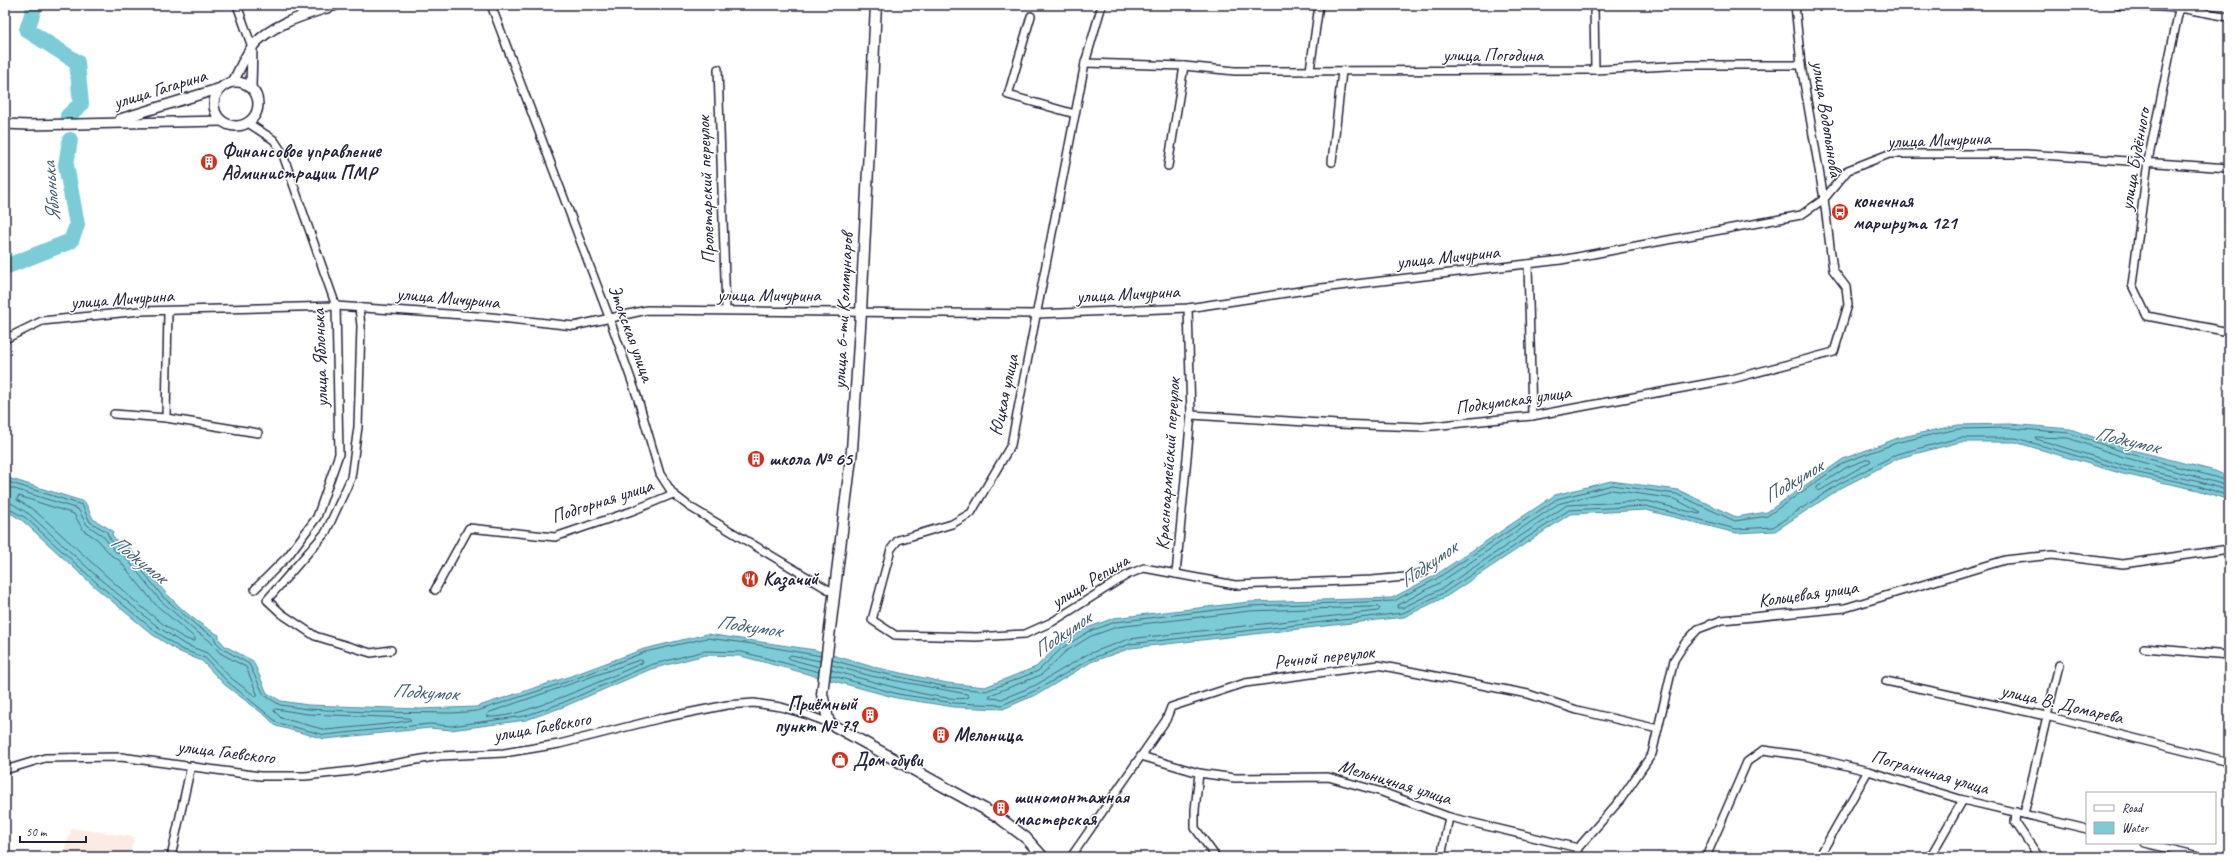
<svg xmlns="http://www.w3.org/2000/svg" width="2234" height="862" viewBox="0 0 2234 862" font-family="Caveat,sans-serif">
	<rect width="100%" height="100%" fill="#fff"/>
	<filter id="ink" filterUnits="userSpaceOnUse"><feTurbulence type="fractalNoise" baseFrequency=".025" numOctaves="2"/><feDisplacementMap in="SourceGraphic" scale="8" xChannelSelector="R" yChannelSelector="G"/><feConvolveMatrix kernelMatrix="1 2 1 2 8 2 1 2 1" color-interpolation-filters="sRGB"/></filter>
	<g filter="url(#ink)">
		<path fill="#fbebe3" d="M72,828L135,837L128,857H61Z"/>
		<path fill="#7cccd7" stroke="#588899" d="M2010,424L2070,429L2125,448L2215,471L2229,477V500L2198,490L2123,474L2015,442H1960L1899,458L1841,488L1775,531L1736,533L1646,510L1570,514L1447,596L1404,617L1131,648L1091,662L1040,693L1003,709L954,707L897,698L741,656L705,655L651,669L563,707L526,720L451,730L430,728L325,739L276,726L266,716L225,685L202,661L180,652L153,635L95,587L23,521L5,510V477L85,502L93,519L113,531L112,535L121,545L126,543C151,577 180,615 219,635V639L225,646L253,661L267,693L281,701L308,705L420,709L476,707L571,676L644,649L707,634L815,650L873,667L947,683L985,687L1036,667L1059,645L1087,628L1114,618L1249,602L1392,598L1434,576L1555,495L1611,481L1678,490L1736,517L1767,512L1843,459L1898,438L1958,425Z"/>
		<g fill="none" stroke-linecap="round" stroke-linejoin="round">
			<g stroke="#466679" stroke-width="1">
				<path d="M1869,459L1871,460L1870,462L1819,491L1817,490V487L1847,467Z"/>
				<path d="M5,481L82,505L90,522L107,532C109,540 117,548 125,549L163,597L197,626L214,637L216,642L223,649L249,664L264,695L280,705L307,709L368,712L453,713L477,711L572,680L645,652L707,638L753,644L821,656"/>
				<path d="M5,486L78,509L87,525L102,535L116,552L123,554L160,600L194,630L209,640L220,653L246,667L258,696H255L231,678L207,653L184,644L158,627L101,580L29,514L11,503L5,502"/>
				<path d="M2229,486L2123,457L2068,438L2035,437L2036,439L2125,466L2200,482L2229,491"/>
				<path d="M1612,490L1675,499L1701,513L1699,514L1647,501L1567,505L1443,588L1402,608H1397L1398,605L1439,583L1558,504Z"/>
				<path d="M19,496L74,514L83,530L97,539L112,556L119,560L155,604L195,638V641C172,644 58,528 32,509C28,506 22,503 17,500Z"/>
				<path d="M5,507L26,518L98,584L155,631L181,649L205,658L228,682L278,723L325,735L430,724L451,726L525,716L562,703L650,665L705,651L742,652L819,672"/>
				<path d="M1378,607L1380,609L1378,611L1129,639L1088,654L1036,685L1002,699L989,698L990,695L1041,675L1065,652L1091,636L1117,627L1250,611Z"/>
				<path d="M640,660L643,661L642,663C616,674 508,725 486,716L488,713Z"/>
				<path d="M832,660L872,671L946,687L986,691L1038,671L1062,648L1088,632L1115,622L1250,606L1394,601L1436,579L1557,499L1612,485L1676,494L1735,521L1767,516L1845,462L1899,442L1958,429L2010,428L2069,433L2124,452L2229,481"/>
				<path d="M819,667L790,659L788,657L791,655L820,661"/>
				<path d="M831,670C852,676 954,706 969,697L967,694L871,676L832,665"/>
				<path d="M830,675L898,694L954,703L1002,705L1039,689L1090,659L1130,644L1403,613L1445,592L1569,510L1646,506L1736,529L1773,527L1839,484L1897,454L1959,438H2016L2124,470L2199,486L2229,496"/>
				<path d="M276,709L307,714L409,718L411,720L388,724L326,730L281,718L274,711Z"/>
			</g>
			<g stroke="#7cccd7" stroke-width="16">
				<path d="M35,5L27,30L77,62L81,104L68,116"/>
				<path d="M5,267L71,241L77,225L66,165L70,140"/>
			</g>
			<g stroke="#22223b" stroke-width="10">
				<g id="minor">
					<path d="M237,5L252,47"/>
					<path d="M491,5L609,317L637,396L660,474L673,494L690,507L834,593"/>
					<path d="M1102,5L1085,63L1011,445L971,513L952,524L898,540L891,549L872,620L895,635L976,637L1025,634L1052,622L1127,575L1144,568L1235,585L1372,580L1405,577L1425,572"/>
					<path d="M1594,5L1595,70"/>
					<path d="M2118,5L2180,8L2229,17"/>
					<path d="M2180,5L2148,161L2132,285L2147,316L2229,332"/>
					<path d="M1031,16L1008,95L1075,114"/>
					<path d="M1085,63L1184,66L1235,71L1595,70L1686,65H1801"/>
					<path d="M718,69L726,310"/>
					<path d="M1310,70L1319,5"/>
					<path d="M248,123L274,140L282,152L336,306L339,454L317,517L288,556L255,589"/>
					<path d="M1332,162L1342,71"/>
					<path d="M1168,166L1184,66"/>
					<path d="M1528,264L1532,416"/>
					<path d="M359,307L361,326L358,427L351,478L326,532L267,600L282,614L315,636L371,653L391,650"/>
					<path d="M5,339L42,321L140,311L336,306L491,317L574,326L647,310L1037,314L1188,308L1313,289L1561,260L1801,215L1824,199L1848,170L1889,154H2026L2229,168"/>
					<path d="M114,414L166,418L258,433"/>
					<path d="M1191,415L1338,424L1422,427L1532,416L1623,399L1732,379L1834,352L1848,305L1846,287L1833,270L1824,199L1801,65L1795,5"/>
					<path d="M166,418L168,311"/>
					<path d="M1176,574L1191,415L1188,308"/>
					<path d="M435,590L469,528L555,537L632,511L673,494"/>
					<path d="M2144,648L2229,655"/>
					<path d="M1886,681L2046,716L2229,762"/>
					<path d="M1141,756L1199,773L1195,810V828L1216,857"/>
					<path d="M5,770L45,758L121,757L260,776H305L352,771L440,756L504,753L559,744L662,718L727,705L754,703L781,707L808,715L829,723"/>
					<path d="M1199,773L1235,778L1328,777L1382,792L1449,817L1578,848"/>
					<path d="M2016,812L2015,822L2039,857"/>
					<path d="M2024,814L2059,665"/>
					<path d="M2145,843L2203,857"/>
					<path d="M171,857L191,766"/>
					<path d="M1071,857L1166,720L1171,707L1245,683L1378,665L1528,694L1577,710L1658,729"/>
					<path d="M1441,857L1449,817"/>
					<path d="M1576,857L1578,848L1621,799L1652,754L1674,660L1685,643L1698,629L1722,620L1845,608L2005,560L2052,555L2123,564L2229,549"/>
					<path d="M1706,857L1747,762L1763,750L1806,756L1868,771L1963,800L2087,829"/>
					<path d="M1819,857L1868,771"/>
					<path d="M1930,857L1963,800"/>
				</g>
			</g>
			<g stroke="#22223b" stroke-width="12">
				<g id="tertiary">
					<circle cx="236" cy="104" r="22"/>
					<path d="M233,82C239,71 244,57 252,47C271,23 309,14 336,5"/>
					<path d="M251,87L252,49"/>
					<path d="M120,119L221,88"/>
					<path d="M5,124L28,125L222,121"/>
				</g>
			</g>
			<g stroke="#22223b" stroke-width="13">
				<path id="secondary" d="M876,5L861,312L852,450L822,694L829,723L997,816L1026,838L1043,857"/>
			</g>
			<use href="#minor" stroke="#fff" stroke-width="7"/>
			<use href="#tertiary" stroke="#fff" stroke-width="9"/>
			<use href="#secondary" stroke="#fff" stroke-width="10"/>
		</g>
	</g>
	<defs>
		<g id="building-disc" transform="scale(0.9)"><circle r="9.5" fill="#c8321e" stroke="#fff"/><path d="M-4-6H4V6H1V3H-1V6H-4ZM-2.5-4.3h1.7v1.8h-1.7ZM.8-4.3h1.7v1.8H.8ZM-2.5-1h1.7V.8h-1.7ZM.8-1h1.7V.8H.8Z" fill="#fff"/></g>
		<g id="bus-disc" transform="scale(0.9)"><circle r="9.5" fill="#c8321e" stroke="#fff"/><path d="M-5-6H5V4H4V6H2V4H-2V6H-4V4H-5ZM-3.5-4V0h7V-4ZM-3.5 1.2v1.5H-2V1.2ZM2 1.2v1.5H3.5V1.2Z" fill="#fff"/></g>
		<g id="restaurant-disc" transform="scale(0.9)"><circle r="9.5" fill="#c8321e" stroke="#fff"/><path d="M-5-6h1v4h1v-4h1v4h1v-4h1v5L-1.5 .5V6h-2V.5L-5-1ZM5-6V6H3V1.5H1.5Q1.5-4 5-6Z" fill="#fff"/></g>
		<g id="shop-disc" transform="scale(0.9)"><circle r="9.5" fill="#c8321e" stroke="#fff"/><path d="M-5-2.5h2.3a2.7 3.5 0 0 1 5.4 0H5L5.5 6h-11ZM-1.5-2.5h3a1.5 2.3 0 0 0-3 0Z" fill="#fff"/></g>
	</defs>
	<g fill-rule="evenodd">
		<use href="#building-disc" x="209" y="162"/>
		<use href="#bus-disc" x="1840" y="212"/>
		<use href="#building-disc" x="756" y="459"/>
		<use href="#restaurant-disc" x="750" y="579"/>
		<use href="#building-disc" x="870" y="715"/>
		<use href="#building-disc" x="941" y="735"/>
		<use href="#shop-disc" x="840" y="760"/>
		<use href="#building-disc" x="1001" y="808"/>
	</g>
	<g text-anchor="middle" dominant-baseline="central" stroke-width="3" stroke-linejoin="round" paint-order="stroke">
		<g font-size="19" fill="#22223b" stroke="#fff">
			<text x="1493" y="55">улица Погодина</text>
			<text transform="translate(160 89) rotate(-17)">улица Гагарина</text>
			<text transform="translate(1827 119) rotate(81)">улица Водопьянова</text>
			<text transform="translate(1939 140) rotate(-2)">улица Мичурина</text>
			<text transform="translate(2135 159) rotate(-80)">улица Будённого</text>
			<text transform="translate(706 190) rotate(-92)">Пролетарский переулок</text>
			<text transform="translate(1448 257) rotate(-6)">улица Мичурина</text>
			<text transform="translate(1128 294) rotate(-3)">улица Мичурина</text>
			<text x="769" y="295">улица Мичурина</text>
			<text transform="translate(448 298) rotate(5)">улица Мичурина</text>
			<text transform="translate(122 299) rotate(-4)">улица Мичурина</text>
			<text transform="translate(843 311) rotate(-87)">улица 6-ти Коммунаров</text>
			<text transform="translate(631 333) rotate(70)">Этокская улица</text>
			<text transform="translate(320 358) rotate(-92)">улица Яблонька</text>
			<text transform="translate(1004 395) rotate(-78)">Юцкая улица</text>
			<text transform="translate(1513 400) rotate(-8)">Подкумская улица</text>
			<text transform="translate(1168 464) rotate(-86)">Красноармейский переулок</text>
			<text transform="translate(602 501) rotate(-18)">Подгорная улица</text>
			<text transform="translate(1090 581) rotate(-31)">улица Репина</text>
			<text transform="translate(1808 594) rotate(-8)">Кольцевая улица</text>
			<text transform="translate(1324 657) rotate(-6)">Речной переулок</text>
			<text transform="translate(2062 704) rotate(13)">улица В. Домарева</text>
			<text transform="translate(542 727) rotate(-10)">улица Гаевского</text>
			<text transform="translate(226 752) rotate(7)">улица Гаевского</text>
			<text transform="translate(1930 772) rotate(16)">Пограничная улица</text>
			<text transform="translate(1395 782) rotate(17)">Мельничная улица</text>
		</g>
		<g font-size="19" font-weight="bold" fill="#22223b" stroke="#fff" text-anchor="start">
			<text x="222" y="151">Финансовое управление<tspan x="222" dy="22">Администрации ПМР</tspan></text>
			<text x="1853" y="201">конечная<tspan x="1853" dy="22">маршрута 121</tspan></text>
			<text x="769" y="459">школа № 65</text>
			<text x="763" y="579">Казачий</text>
			<text x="857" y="704" text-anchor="end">Приёмный<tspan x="857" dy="22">пункт № 79</tspan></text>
			<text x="954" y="735">Мельница</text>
			<text x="853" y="760">Дом обуви</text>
			<text x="1014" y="797">шиномонтажная<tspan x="1014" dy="22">мастерская</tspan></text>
		</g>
		<g font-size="20" font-style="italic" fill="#425e72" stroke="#fff">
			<text transform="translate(51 192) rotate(-95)">Яблонька</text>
			<text transform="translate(2127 440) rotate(13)">Подкумок</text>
			<text transform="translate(1793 481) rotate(-31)">Подкумок</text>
			<text transform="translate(139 559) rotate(38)">Подкумок</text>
			<text transform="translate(1428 564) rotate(-35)">Подкумок</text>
			<text transform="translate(749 626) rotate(8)">Подкумок</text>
			<text transform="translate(1062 634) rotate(-34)">Подкумок</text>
			<text transform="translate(425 692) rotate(3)">Подкумок</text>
		</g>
	</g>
	<rect width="2234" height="862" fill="none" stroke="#fff" stroke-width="20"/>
	<rect x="10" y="10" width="2214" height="842" fill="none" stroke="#22223b" stroke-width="1.5" filter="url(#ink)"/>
	<rect x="2086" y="792" width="130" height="52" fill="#ffffff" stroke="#a7a7b1"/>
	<rect x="2094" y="805" width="20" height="6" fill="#ffffff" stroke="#a7a7b1"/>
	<text x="2122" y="812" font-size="12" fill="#22223b">Road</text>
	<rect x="2094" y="822" width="20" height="12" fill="#7cccd7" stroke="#a7a7b1"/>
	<text x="2122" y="832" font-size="12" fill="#22223b">Water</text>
	<path d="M20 836v6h66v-6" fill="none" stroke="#22223b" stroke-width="2"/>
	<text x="26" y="836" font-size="12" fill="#22223b" stroke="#ffffff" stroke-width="3" paint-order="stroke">50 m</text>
</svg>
